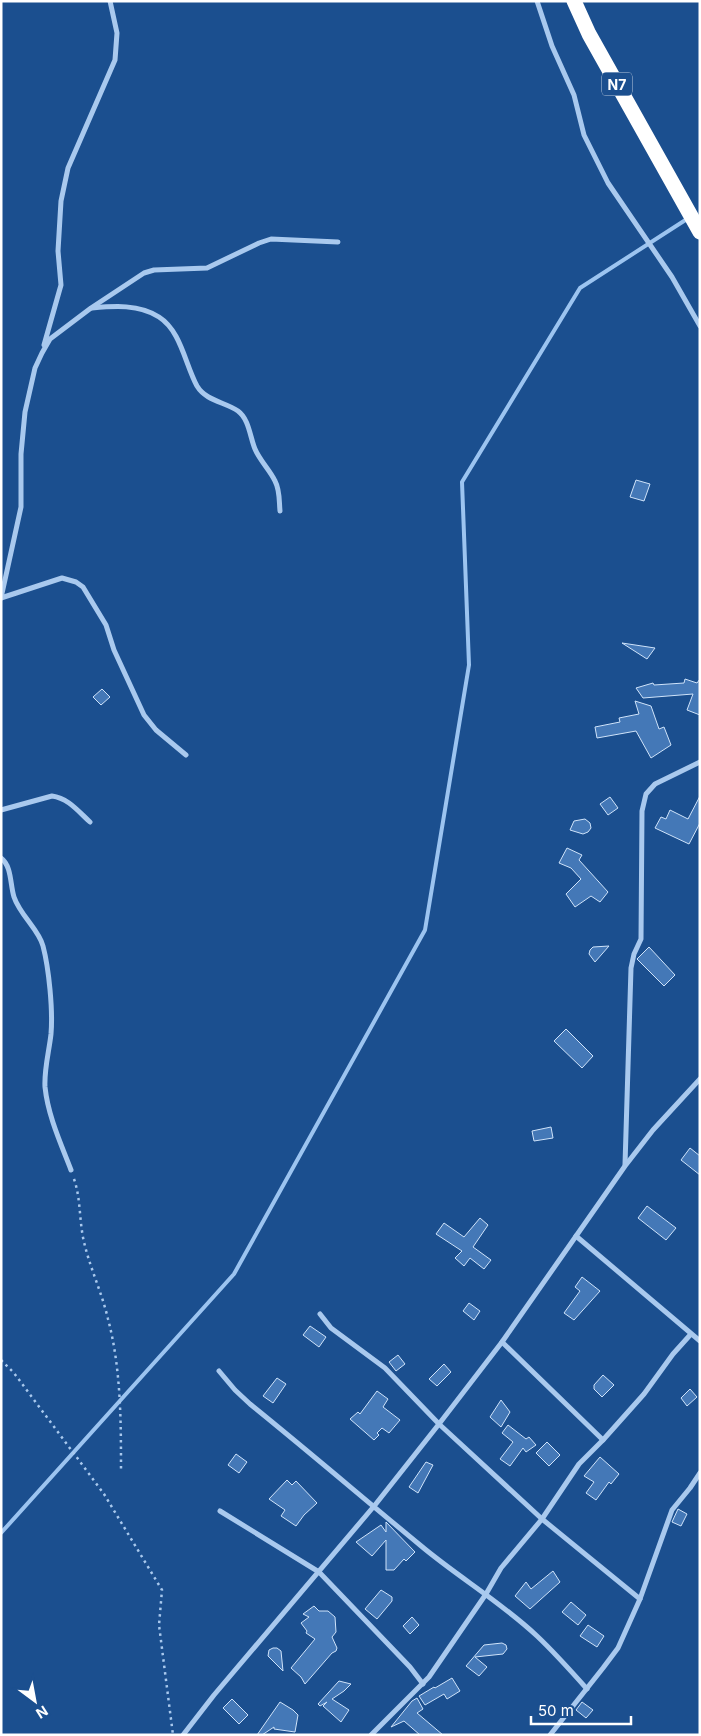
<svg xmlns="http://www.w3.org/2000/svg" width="701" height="1736" viewBox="0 0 701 1736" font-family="Inter,sans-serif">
	<rect width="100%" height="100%" fill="#1b4f8f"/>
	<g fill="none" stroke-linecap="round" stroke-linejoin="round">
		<path stroke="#9cc4f0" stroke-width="4" d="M1,1533L234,1274L425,930L469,665L462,482L580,288L687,219"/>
	</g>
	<g fill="#4478b7" stroke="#cfe3fa">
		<path d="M636,480L650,484L644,501L630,497Z"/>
		<path d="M622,643L655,648L647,659Z"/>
		<path d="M685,679L697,683L700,679V715L687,710L693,694L643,698L636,688L653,683L654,685L684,683Z"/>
		<path d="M102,689L110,697L101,705L93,697Z"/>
		<path d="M635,701L651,706L659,729L664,727L671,745L651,758L636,731L597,738L595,727L620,722L619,718L639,714Z"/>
		<path d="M700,796V823L689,844L655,828L661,817L666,819L670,810L688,819Z"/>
		<path d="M610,797L618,808L608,815L600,804Z"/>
		<path d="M585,819L590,823L591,828L588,832L583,834L570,830L574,821Z"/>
		<path d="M567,848L582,855L579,860L608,892L600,902L591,896L575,907L566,894L581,879L571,868L559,863Z"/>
		<path d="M609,946L595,962L589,954L590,950L593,947Z"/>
		<path d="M649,947L675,975L664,986L637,959Z"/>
		<path d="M566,1029L593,1056L582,1068L554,1041Z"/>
		<path d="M551,1127L553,1138L534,1141L532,1131Z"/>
		<path d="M690,1148L700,1156V1175L681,1160Z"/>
		<path d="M647,1206L676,1228L666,1240L638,1218Z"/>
		<path d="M480,1218L488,1225L473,1247L491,1260L484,1269L470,1258L464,1266L455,1258L462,1251L436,1234L444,1223L464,1237Z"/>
		<path d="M582,1277L600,1291L574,1320L564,1313L580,1291L575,1287Z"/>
		<path d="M469,1303L480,1311L474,1320L463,1311Z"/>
		<path d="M310,1326L326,1337L319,1347L303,1335Z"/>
		<path d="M398,1355L405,1364L396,1371L389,1362Z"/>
		<path d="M444,1364L451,1372L437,1386L429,1379Z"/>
		<path d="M603,1375L614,1385L602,1397L594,1389V1385Z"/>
		<path d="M277,1378L286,1384L273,1403L263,1396Z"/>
		<path d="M690,1389L697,1397L687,1406L681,1398Z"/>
		<path d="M377,1391L388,1399L383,1407L400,1420L389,1433L382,1428L377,1433L379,1435L374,1440L350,1419L358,1412L360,1414Z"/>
		<path d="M501,1400L510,1412L501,1427L490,1417Z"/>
		<path d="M508,1425L526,1439L529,1437L536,1445L526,1452L523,1448L510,1466L500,1459L513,1442L502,1433Z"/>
		<path d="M547,1442L560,1455L549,1466L536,1453Z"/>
		<path d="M236,1454L247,1462L239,1473L228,1465Z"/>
		<path d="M600,1457L619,1474L611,1484L609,1482L596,1500L586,1493L594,1482L584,1476Z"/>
		<path d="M426,1462L433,1465L418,1493L409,1487Z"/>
		<path d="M287,1480L292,1485L296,1481L317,1503L304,1515L296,1526L281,1516L285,1510L269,1499Z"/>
		<path d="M678,1509L687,1514L681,1526L672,1522Z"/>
		<path d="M386,1522L415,1552L406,1561L404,1559L394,1570H386V1540L372,1556L356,1542L381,1525L386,1532Z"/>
		<path d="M553,1571L560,1582L530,1609L515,1596L526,1582L531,1589Z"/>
		<path d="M381,1590L392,1597V1601L377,1619L365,1609Z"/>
		<path d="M571,1602L586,1615L578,1625L562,1612Z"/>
		<path d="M314,1606L319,1611H328L335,1617L336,1632L332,1637L337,1648L336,1651L332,1653L305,1684L301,1677L291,1668L315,1639L306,1633L307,1631L301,1623L309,1617L303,1614Z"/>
		<path d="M412,1617L419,1625L410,1634L403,1626Z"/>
		<path d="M588,1625L604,1636L597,1647L580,1636Z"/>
		<path d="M502,1643L506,1645L507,1649L503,1654L475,1657L487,1667L479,1676L466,1666L484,1645Z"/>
		<path d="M273,1648H277L281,1651L283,1671L268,1656L269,1650Z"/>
		<path d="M452,1678L460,1691L447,1699L444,1694L425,1705L419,1696L434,1687L435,1688Z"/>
		<path d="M339,1681L351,1684L344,1691L332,1699L349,1710L341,1722L323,1706L327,1702L320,1706L318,1704Z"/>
		<path d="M417,1698L423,1709L417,1713L443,1735H420L404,1721L391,1727L412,1701Z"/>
		<path d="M232,1699L248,1715L239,1724L223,1708Z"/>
		<path d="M280,1702L293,1710L298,1715L295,1732L274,1729V1727L262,1735H257Z"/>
		<path d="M582,1702L593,1710L586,1718L576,1710Z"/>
	</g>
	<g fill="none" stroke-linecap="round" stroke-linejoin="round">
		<g stroke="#a9c9ee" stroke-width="2.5" stroke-dasharray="2.5 4" stroke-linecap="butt">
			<path d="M74,1179C81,1199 79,1221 84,1242C90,1268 102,1293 108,1319C121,1368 121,1421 121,1471"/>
			<path d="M1,1360L14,1373L104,1494L162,1590L159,1625L173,1735"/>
		</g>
		<g stroke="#a9c9ee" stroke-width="5">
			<path d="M537,1L552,46L574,95L584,135L608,183L672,277L700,326"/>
			<path d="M92,308C114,306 139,304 159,317C181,331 185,364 197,386C206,401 225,402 238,411C249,419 250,437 255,449C260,461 270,470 275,481C280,490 279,501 280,511"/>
			<path d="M44,345L61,285L58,251L61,201L68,168L115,60L117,33L110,1"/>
			<path d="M1,598L21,507V454L25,412L35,368L42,353L50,339L91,308L144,273L154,270L207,268L259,243L271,239L338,242"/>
			<path d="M1,598L62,578L76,582L83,587L106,625L114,650L144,715L156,730L186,755"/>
			<path d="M1,810L52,796C68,798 78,811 90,822"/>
			<path d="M1,858C12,866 10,885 14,897C20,915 39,930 43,946C49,969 53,1010 51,1034C49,1052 44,1069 45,1087C48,1116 61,1144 71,1170"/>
			<path d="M625,1165L631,968L634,954L641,939L642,811L646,794L655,784L700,762"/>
			<path d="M576,1236L700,1341"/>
			<path d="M320,1314L331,1328L385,1368L439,1424L542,1519L640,1599"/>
			<path d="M502,1342L603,1440"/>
			<path d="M219,1371L235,1390L250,1404C307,1450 363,1498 420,1545C458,1577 501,1602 537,1636C555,1653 571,1671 587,1689"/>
			<path d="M220,1511L319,1572L410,1667L423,1684"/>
			<path d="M183,1735L214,1695L375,1505L439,1424L502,1342L625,1166L653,1130L700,1079"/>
			<path d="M371,1735L429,1677L486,1594L501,1568L542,1519L579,1464L603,1440L644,1394L673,1354L691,1334"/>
			<path d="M550,1735L603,1668L618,1648L640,1599L672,1510L690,1488L700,1473"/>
		</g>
		<path stroke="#fff" stroke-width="15" d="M574,1L589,34L700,232"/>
	</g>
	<g text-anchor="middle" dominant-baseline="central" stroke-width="4.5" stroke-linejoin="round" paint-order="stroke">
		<rect fill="#1b4f8f" stroke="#bbcadd" stroke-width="1" x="602" y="72.5" width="30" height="23" rx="4"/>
		<g font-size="14" font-weight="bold" fill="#fff">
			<text x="617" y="84">N7</text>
		</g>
	</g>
	<rect width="701" height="1736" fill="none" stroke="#ffffff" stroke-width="5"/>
	<g transform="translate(35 1701) rotate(148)" stroke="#1b4f8f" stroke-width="4" paint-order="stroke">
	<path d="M0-4L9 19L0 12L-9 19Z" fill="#ffffff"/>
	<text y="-8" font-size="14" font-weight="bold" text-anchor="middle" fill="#ffffff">N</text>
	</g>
	<path d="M531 1716v8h100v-8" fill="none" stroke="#ffffff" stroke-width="2.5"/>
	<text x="538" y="1716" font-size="15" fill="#ffffff" stroke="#1b4f8f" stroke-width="4" paint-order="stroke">50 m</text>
</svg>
